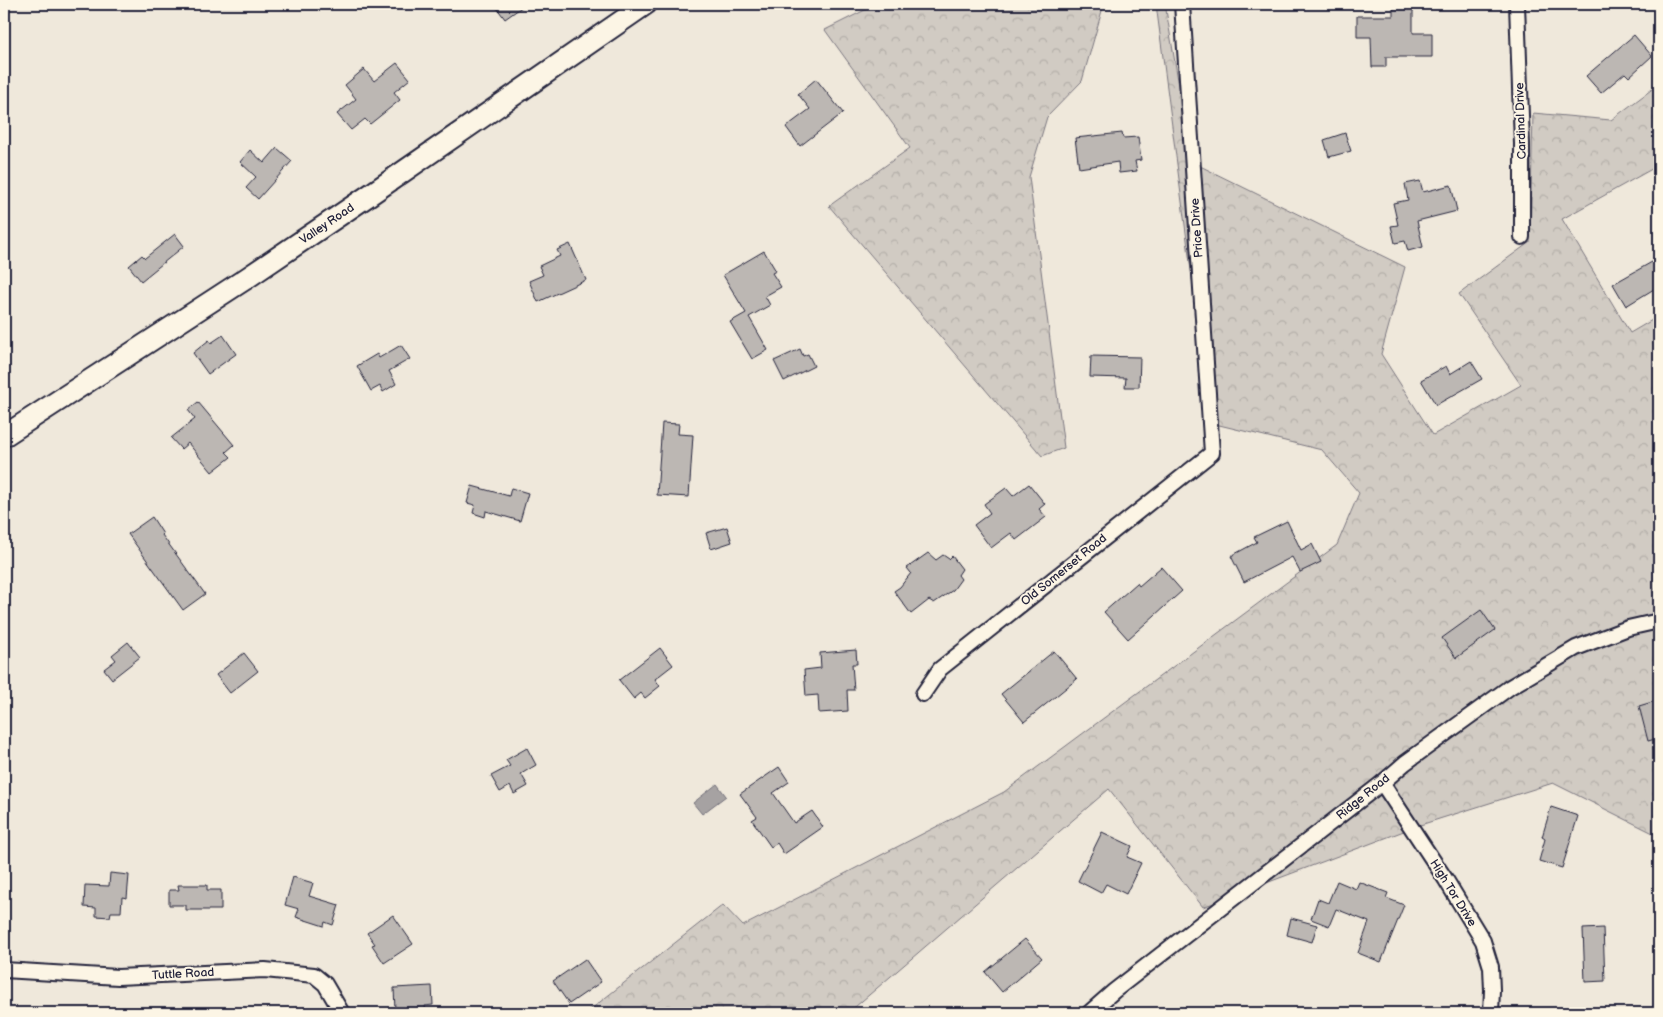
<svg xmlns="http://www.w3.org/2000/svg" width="1663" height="1017" viewBox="0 0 1663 1017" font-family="'Balsamiq Sans',sans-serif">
	<defs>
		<pattern id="forest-crowns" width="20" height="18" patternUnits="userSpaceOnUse" patternTransform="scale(1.25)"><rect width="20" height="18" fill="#d1cbc3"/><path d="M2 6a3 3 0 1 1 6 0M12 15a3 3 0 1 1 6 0" fill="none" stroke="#b3aea8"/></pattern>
	</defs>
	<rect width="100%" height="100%" fill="#efe8db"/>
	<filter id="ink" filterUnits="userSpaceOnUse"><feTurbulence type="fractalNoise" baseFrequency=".02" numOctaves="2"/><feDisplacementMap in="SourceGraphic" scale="10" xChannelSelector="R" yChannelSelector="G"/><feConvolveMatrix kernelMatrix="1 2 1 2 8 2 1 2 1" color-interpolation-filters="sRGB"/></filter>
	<g filter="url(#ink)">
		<g fill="url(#forest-crowns)" stroke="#7a767f">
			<path d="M877,4H1132L1103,7L1082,81L1047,117L1029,177L1064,448L1042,456L829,206L910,148L825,30Z"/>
			<path d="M1156,4H1165L1192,162L1405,267L1381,354L1433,435L1521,385L1459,294L1530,242L1533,113L1611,120L1659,84V165L1562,219L1630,333L1659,316V836L1553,783L1417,826L1203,907L1109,789L848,1013H586L723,905L743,926L1004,792L1337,545L1359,493L1322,450L1211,423Z"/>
		</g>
		<path fill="#a6a2a2" stroke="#716f79" d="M717,784L726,796L702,814L693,803Z"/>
		<g fill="#bcb7b3" stroke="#22223b">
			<path d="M494,4H526L505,19Z"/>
			<path d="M1393,4H1413V33H1432V57H1386V67H1372L1371,37H1357V16H1393Z"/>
			<path d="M1634,35L1652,56L1629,77L1625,73L1601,93L1586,76Z"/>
			<path d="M397,63L410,79L394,92L400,100L370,124L365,119L351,130L337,114L356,99L345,85L364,69L374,81Z"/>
			<path d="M816,79L843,113L800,146L786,127L810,109L798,94Z"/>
			<path d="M1122,133L1123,138L1138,137L1141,160L1135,161L1137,171L1119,173L1118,162L1079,168L1075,138Z"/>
			<path d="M1345,133L1351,151L1329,157L1324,140Z"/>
			<path d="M277,148L292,161L258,199L246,188L256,177L240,162L250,150L264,163Z"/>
			<path d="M1420,181L1423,192L1451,185L1457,211L1417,221L1423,247L1408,251L1405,241L1395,243L1391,226L1398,225L1393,203L1408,200L1405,184Z"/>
			<path d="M175,234L184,246L141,281L129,266L142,255L145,258Z"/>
			<path d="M570,244L586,280L538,302L529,281L543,275L539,266L560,256L557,250Z"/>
			<path d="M764,251L776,271L772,273L781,287L765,296L770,305L749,317L768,350L752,359L730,322L746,313L723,275Z"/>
			<path d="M1659,258V286L1626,306L1613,284Z"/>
			<path d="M223,335L236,354L208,374L193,353L209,340L211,343Z"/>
			<path d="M401,345L410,359L389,371L396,384L383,392L380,386L371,391L357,366L377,354L379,358Z"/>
			<path d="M800,349L803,356L808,354L814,366L784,381L774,361Z"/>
			<path d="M1091,356L1140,357L1139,387H1125L1126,378L1090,377Z"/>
			<path d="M1471,361L1482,379L1436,405L1421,380L1446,366L1450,374Z"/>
			<path d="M198,402L234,445L226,452L231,457L212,472L188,443L181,449L171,438L195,419L188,410Z"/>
			<path d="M662,423L679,424L678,434L693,435L689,497L657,495Z"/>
			<path d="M1029,484L1045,504L1039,509L1046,517L1016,540L1011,533L991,548L974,525L990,513L984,504L1006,488L1013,496Z"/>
			<path d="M472,486L509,496L511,488L528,493L520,521L486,511L485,517L473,513L475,505L467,503Z"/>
			<path d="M152,517L163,534L162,535L205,594L183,610L128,534Z"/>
			<path d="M1287,521L1301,550L1312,544L1321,562L1300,572L1292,557L1244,582L1231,556L1257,542L1254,537Z"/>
			<path d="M727,527L732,542L711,549L706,533Z"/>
			<path d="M928,553L936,560L943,555L949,559L952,556L962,569L958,575L961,579L953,590L934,603L929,600L911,614L894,591L900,587L911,573L907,568Z"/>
			<path d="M1161,567L1182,591L1128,639L1104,612L1137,583L1139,586Z"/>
			<path d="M1481,610L1495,630L1456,658L1442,638Z"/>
			<path d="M128,642L140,657L112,679L104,669L116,660L112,655Z"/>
			<path d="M660,648L673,665L655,679L660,686L645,698L641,693L634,699L619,680Z"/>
			<path d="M856,650L857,664H852L854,690H847L848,711L819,713L818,695L806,696L804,670L821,668L820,653Z"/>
			<path d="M1054,651L1077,679L1024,722L1001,694Z"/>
			<path d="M244,653L258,671L230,693L216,675Z"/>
			<path d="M1659,700V738L1648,741L1639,706Z"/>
			<path d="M527,748L536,765L521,774L528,786L514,794L510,786L500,792L491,776L510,766L506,760Z"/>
			<path d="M779,767L789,782L773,793L794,823L812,811L823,827L784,854L777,843L771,847L752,820L757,817L740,794Z"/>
			<path d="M1551,807L1578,816L1562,868L1539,861L1545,839L1542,837Z"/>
			<path d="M1102,832L1132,846L1127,857L1141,863L1126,894L1106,884L1101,893L1078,881Z"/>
			<path d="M110,873L129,875L127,898L122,897L121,912H111L110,917L96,916V908L84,907L85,885L109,886Z"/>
			<path d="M293,877L313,883L309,896L339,905L333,925L325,922L324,926L296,917L299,909L285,905Z"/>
			<path d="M1337,881L1356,889L1359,882L1388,893L1386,898L1404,905L1381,962L1358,953L1369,922L1336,909L1329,926L1311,919L1318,899L1328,903Z"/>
			<path d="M178,885H207V890H221V910H186V905H169V890H179Z"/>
			<path d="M393,915L413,944L384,963L372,945L375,944L367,933Z"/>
			<path d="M1291,918L1317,925L1312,942L1287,935Z"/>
			<path d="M1603,928L1605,981L1585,982L1583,929Z"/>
			<path d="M1025,939L1042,958L1002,992L985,972Z"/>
			<path d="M585,959L601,982L569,1004L553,981Z"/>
			<path d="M432,986L433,1005L425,1006L426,1013H409V1009L395,1010L394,988Z"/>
		</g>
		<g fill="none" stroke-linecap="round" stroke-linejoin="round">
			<g stroke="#22223b" stroke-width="18">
				<g id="street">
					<path d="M1517,4L1522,144V237"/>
					<path d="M923,694L940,669L1212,453L1182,4"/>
					<path d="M1382,783L1446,880L1483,941L1491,967L1492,990L1491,1013"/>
					<path d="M4,970L118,977L265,970L314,975L325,984L342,1013"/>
					<path d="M1089,1013L1114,991L1382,783L1405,763L1510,687L1576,648L1628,628L1659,621"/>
				</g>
			</g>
			<g stroke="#22223b" stroke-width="24">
				<path id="secondary" d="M4,436L247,278L368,196L646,4"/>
			</g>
			<use href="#street" stroke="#fcf5e5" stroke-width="14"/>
			<use href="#secondary" stroke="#fcf5e5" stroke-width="20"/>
		</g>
	</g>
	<g text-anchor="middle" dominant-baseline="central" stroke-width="4" stroke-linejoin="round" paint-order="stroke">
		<g font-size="12" fill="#22223b" stroke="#fcf5e5">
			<text transform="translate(1521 121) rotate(-92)">Cardinal Drive</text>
			<text transform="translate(327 224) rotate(-34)">Valley Road</text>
			<text transform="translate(1197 228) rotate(-94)">Price Drive</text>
			<text transform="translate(1064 570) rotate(-39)">Old Somerset Road</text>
			<text transform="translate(1363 797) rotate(-39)">Ridge Road</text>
			<text transform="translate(1453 893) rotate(58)">High Tor Drive</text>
			<text transform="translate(183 974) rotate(-3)">Tuttle Road</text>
		</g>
	</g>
	<rect width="1663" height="1017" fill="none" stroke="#fcf5e5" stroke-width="20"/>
	<rect x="10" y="10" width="1643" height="997" fill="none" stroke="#22223b" stroke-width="2" filter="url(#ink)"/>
</svg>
